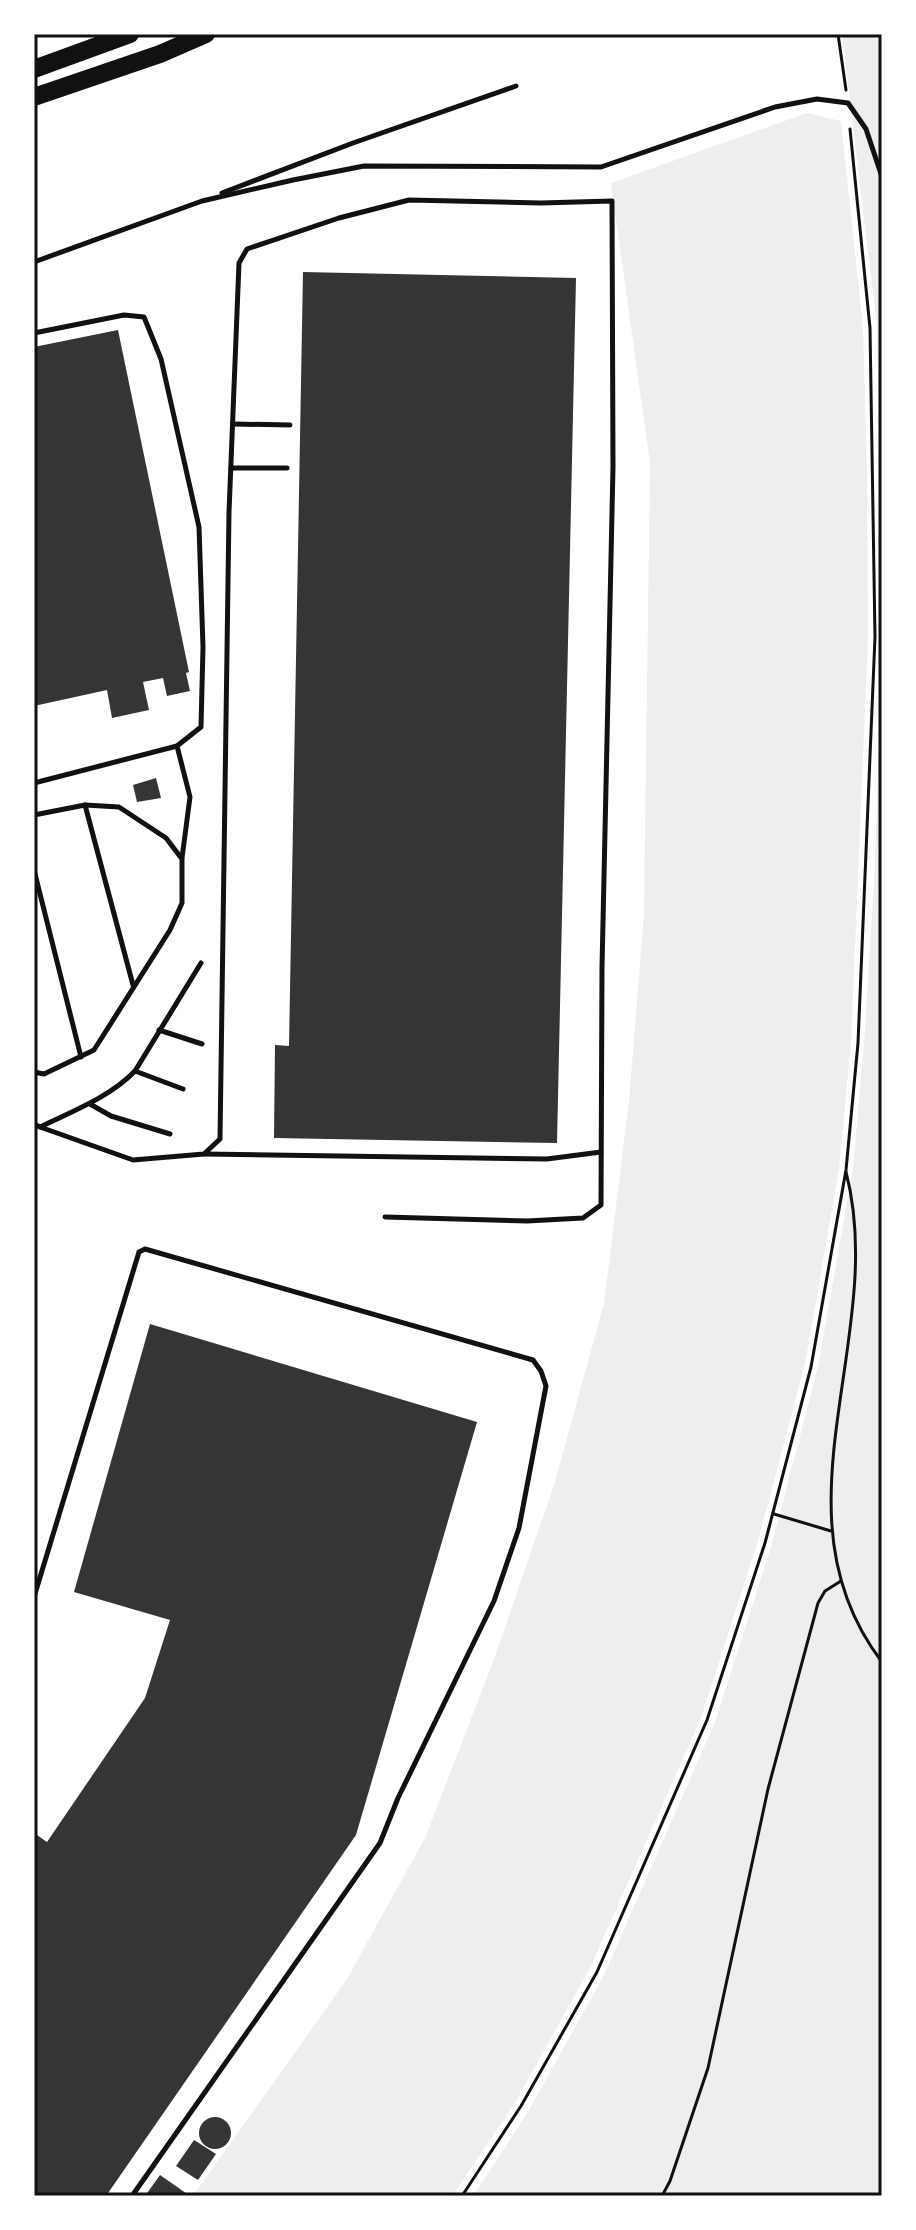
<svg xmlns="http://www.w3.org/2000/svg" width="916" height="2230" viewBox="0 0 916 2230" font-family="'Exo 2',sans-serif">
	<rect width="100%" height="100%" fill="#fff"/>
	<g fill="#eee">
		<path d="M842,34H882V623L877,327Z"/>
		<path d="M807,113L841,121L863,328L867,472L868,637L851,1043L839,1169L805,1364L758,1541L701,1718L590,1968L515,2103L452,2196H193L347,1979L425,1838L493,1662L554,1485L604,1304L629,1101L644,914L650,463L611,183Z"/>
		<path d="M882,641V2196H473L528,2112L604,1975L715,1722L772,1544L818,1367L853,1168L864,1043L875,865Z"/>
	</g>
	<g fill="#353535">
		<path d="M303,272L576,278L557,1143L274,1138L275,1045L289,1046Z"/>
		<path d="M118,330L189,672L186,673L190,691L167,696L163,678L143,682L149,710L112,718L107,690L34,706V347Z"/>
		<path d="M156,778L161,798L137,802L133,785Z"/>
		<path d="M150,1324L477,1422L356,1835L106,2196H34V1833L47,1842L145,1698L170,1620L74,1592Z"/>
		<circle cx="215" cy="2133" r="16"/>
		<path d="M194,2140L216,2154L198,2180L176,2166Z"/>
		<path d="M160,2175L190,2196H145Z"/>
	</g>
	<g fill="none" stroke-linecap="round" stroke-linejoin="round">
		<g stroke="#111" stroke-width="3">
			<path d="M838,34L846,90"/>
			<path d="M846,1172C889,1336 767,1512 882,1662"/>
			<path d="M774,1514L831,1531"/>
			<path d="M462,2196L521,2106L597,1972L707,1720L765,1543L811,1367L846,1170L858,1043L875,637L870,328L850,129"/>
			<path d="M662,2196L670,2181L708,2068L768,1789L818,1603L825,1591L841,1581"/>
		</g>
		<g stroke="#111" stroke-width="5">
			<path d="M222,193L353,143L516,86"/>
			<path d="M34,262L202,201L293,180L364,166L601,167L775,107L817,99L848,103L866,129L882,177"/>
			<path d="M34,333L124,315L144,317L161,359L199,527L203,647L201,727L177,746L34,783"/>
			<path d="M233,424L290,425"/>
			<path d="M231,468H287"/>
			<path d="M177,746L190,797L182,858"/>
			<path d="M85,805L133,985"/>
			<path d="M34,815L85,805L119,807L166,838L182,859V903L170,930L94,1050L44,1074L34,1072"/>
			<path d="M34,870L81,1057"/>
			<path d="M159,1030L202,1044"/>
			<path d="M135,1071L183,1089"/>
			<path d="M90,1104L111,1116L170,1134"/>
			<path d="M34,1124L40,1127C73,1111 110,1097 135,1071L201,963"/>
			<path d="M40,1127L133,1160L204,1154L220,1139L229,512L239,263L247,249L339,218L409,200L541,203L612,201L613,467L602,968L601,1205L583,1218L527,1221L385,1217"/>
			<path d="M204,1154L547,1159L601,1152"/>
			<path d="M34,1597L139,1252L145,1249L533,1360L541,1371L546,1386L519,1528L494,1601L398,1798L380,1843L132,2196"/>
		</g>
		<g stroke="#111" stroke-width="18">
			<path d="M34,69L130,34"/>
			<path d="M34,97L160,54L206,34"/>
		</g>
	</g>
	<rect width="916" height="2230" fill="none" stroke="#ffffff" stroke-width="72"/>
	<rect x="36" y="36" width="844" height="2158" fill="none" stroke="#111" stroke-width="3"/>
</svg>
